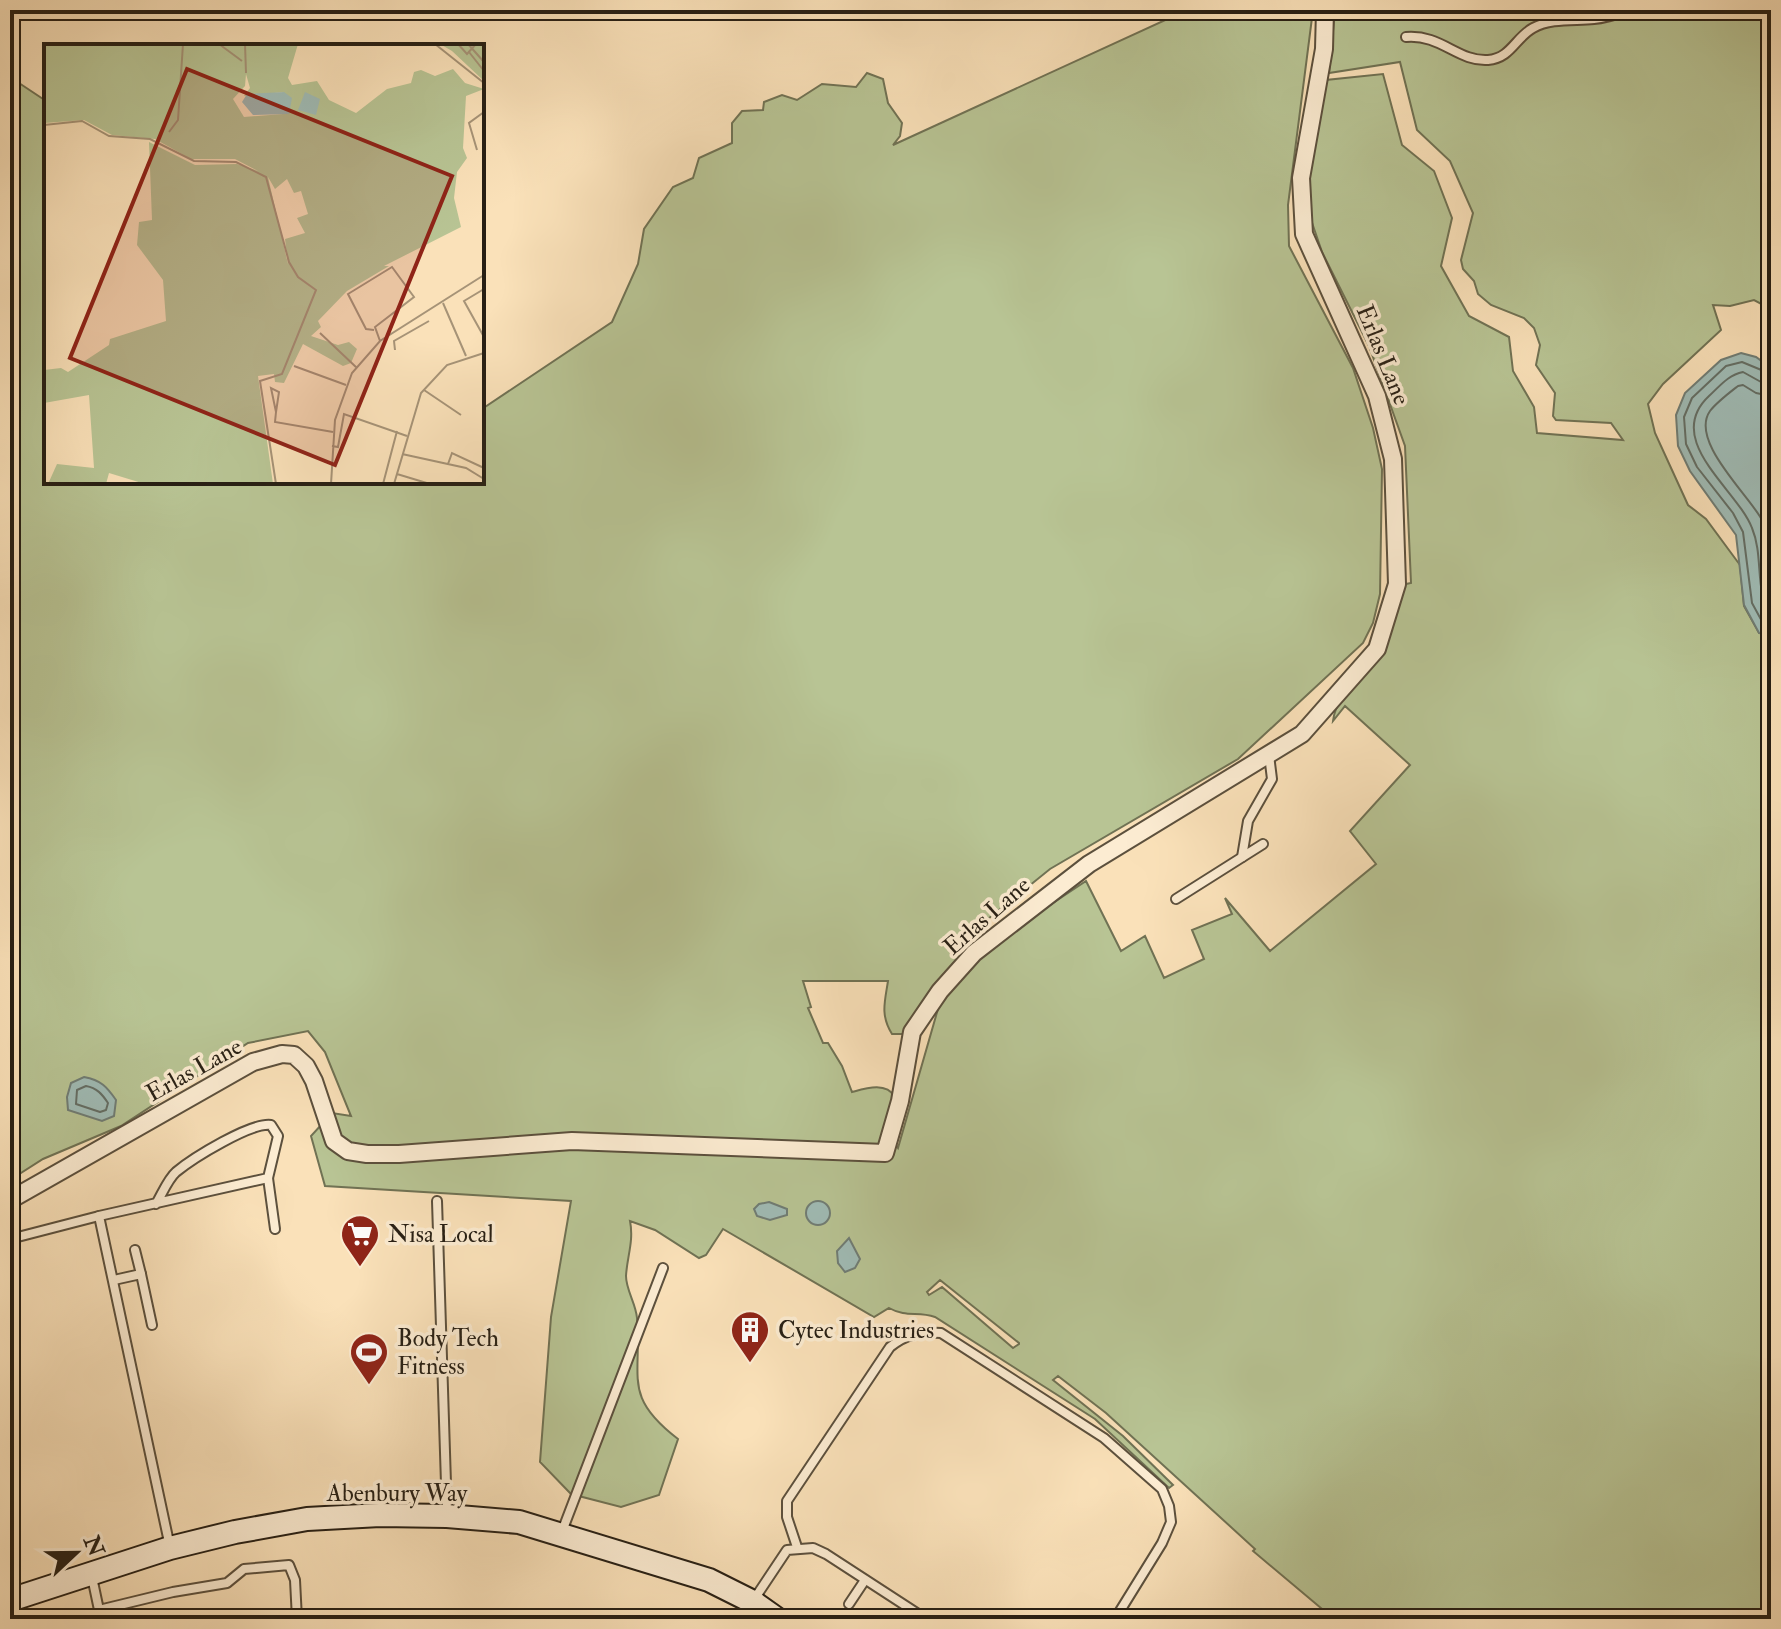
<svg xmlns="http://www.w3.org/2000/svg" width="1781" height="1629" viewBox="0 0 1781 1629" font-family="'IM FELL Double Pica',serif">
	<rect width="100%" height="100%" fill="#fae1b9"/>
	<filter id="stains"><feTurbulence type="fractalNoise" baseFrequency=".0025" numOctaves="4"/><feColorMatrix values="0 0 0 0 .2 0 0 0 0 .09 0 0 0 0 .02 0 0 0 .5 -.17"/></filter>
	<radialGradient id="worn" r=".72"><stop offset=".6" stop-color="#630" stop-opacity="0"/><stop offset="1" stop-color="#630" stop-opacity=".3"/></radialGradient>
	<path fill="#b8c494" stroke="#707254" stroke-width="2" fill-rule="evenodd" d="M1187,10H1313L1288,205L1289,246L1353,368L1373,428L1382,469L1380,594L1373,623L1363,643L1238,759L1050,869L957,944L962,951L959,963L903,1034H892C880,1015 885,1001 888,981H803L811,1007L808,1008L823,1043H828L842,1066L852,1092C867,1088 886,1082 895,1097L887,1132L898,1148L942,995L981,951L1086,881L1121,951L1145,936L1164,978L1204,959L1192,930L1232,914L1225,898L1270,951L1376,864L1350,831L1410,765L1345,706L1333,721C1336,693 1364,681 1377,658C1384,645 1386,612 1389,595L1406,584L1411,583L1405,446L1369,346L1322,252L1308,211V170L1326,80L1383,74L1402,145L1434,171L1452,218L1441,266L1469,316L1509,337L1513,371L1534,407L1537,433L1623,440L1611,423L1556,420L1553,416L1555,393L1536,365L1540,345L1534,328L1524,318L1491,305L1478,294L1474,281L1463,269L1461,260L1473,213L1450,161L1417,130L1400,62L1329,73L1335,10H1771V309L1754,300L1730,306L1713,305L1721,330L1663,384L1648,404L1655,433L1688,505L1706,519L1740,565L1744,606L1759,633L1771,636V1619H1334L1253,1551L1255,1549L1106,1413L1058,1376L1053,1380L1123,1436L1173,1485L1169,1488L1095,1419L935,1317C917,1311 907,1318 889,1308L874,1317L723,1229L706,1255L699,1258L655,1230L630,1221C634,1241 627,1257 626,1276C626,1290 636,1304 637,1318C642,1378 622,1396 678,1439L659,1495L621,1507L571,1494L540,1462L551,1317L571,1201L325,1186L311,1136L332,1113L351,1116L325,1052L308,1031L248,1043L121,1126L43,1159L10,1180V77L46,101V482H482V409L612,322L638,264L644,229L673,187L693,178L699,158L732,143V123L742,111L763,110L764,102L782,95L797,100L822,84L856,87L867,73L883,79L888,103L902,123L900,136L893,145ZM940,1280L1019,1343V1344L1013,1348L942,1287L929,1295L927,1292Z"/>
	<g fill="#a0bcb6" stroke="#707d75" stroke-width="2">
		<path d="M1741,353L1756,357L1771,368V636L1759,633L1744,605L1736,535L1690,471L1678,446L1676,415L1685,393L1721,360Z"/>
		<path d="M84,1077C101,1080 107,1087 116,1100L114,1116L102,1121L68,1110L67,1097L71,1083Z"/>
		<circle cx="818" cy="1213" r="12"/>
		<path d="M769,1202L787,1209V1215L770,1220L757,1216L754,1209L759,1204Z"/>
		<path d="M849,1238L860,1259L855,1268L845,1272L838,1263L837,1251Z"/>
	</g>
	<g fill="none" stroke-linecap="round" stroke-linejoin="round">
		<g stroke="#646e65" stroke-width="2">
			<path d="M1771,374L1742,362L1726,366L1692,398L1684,417L1686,444L1697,467L1733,513L1743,532L1752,603L1764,625L1771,628"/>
			<path d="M1771,384L1761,382L1743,372C1728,375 1720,386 1709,396C1662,440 1737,489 1752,528C1764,557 1754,590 1771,617"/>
			<path d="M1771,396L1756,393L1743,385L1738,386C1729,393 1717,402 1710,411C1689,441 1749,495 1762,520C1769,535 1770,554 1771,570"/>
			<path d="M86,1086C97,1088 102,1094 108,1103L106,1110L100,1112L76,1104L77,1090Z"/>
		</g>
		<g stroke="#5c503d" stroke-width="12">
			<g id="lane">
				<path d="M1406,37C1441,34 1458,62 1488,60C1511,58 1515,38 1533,28C1551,18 1574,21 1594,19C1607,18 1618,14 1630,10"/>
				<path d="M1242,857L1248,821L1272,779L1269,755"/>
				<path d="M1176,899L1263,844"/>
				<path d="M268,1178L275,1229"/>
				<path d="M437,1201L447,1515"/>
				<path d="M156,1204C162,1194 168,1179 176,1172C193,1158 251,1122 271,1125L278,1136L268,1178L99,1216L170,1547"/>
				<path d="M10,1239L99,1216"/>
				<path d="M135,1250L141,1274"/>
				<path d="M114,1280L141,1274L152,1325"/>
				<path d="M561,1534L663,1268"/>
				<path d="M797,1547L787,1517V1501L890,1347C906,1334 921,1331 941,1333L1104,1438L1162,1489L1169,1506L1171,1522L1162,1543L1115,1619"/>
				<path d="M92,1577L99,1610L173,1592L227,1583L244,1569L289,1565L295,1580L297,1619"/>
				<path d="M753,1601L787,1550L813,1548L826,1554L926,1619"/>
				<path d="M849,1604L865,1580"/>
			</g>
		</g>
		<g stroke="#5c503d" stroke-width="20">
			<path id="street" d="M10,1200L253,1062L282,1054L294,1055L306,1066L314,1081L334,1141L348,1151L367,1154H399L572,1141L885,1153L900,1101L912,1032L940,991L974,953L1089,864L1302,734L1377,649L1397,584L1393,459L1377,396L1304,234L1301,178L1324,49L1325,10"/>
		</g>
		<g stroke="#271f14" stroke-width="26">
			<path id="secondary" d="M10,1600L170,1548L235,1532L307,1519L380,1515L447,1516L519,1522L709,1580L753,1602L777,1619"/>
		</g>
		<use href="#lane" stroke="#fcecd2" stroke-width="8"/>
		<use href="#street" stroke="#fcecd2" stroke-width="16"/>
		<use href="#secondary" stroke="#fcecd2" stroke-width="22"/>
	</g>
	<defs>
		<g id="supermarket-pin" transform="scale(2)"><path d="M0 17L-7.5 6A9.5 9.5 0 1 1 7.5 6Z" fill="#8f2418" stroke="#fcecd2"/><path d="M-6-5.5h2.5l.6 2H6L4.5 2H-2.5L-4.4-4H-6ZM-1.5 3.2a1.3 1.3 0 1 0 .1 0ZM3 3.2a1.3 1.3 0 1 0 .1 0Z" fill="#fff"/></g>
		<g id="building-pin" transform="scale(2)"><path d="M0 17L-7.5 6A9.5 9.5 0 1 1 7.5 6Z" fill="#8f2418" stroke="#fcecd2"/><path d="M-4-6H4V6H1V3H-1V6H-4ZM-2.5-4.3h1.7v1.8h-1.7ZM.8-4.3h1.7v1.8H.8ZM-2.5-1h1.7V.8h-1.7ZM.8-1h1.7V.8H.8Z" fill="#fff"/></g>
		<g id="stadium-pin" transform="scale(2)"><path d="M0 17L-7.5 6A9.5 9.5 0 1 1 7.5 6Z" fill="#8f2418" stroke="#fcecd2"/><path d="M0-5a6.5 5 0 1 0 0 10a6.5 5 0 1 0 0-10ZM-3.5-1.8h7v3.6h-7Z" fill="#fff"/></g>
	</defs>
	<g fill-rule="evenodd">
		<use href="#supermarket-pin" x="360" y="1234"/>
		<use href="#building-pin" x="750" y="1330"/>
		<use href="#stadium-pin" x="369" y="1352"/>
	</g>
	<g text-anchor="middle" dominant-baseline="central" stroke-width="7" stroke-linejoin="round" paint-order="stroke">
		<g font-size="24" fill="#271f14" stroke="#fcecd2">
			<text transform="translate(1383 355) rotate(68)">Erlas Lane</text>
			<text transform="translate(987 916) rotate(-41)">Erlas Lane</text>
			<text transform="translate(194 1070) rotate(-29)">Erlas Lane</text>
			<text x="397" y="1493">Abenbury Way</text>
		</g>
		<g font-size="24" fill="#271f14" stroke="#fcecd2" text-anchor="start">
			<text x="388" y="1234">Nisa Local</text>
			<text x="778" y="1330">Cytec Industries</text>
			<text x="397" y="1338">Body Tech<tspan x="397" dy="28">Fitness</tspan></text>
		</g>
	</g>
	<g transform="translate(44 44)">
		<rect width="440" height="440" fill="#fae1b9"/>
		<path d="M0,0H254L244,34L248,41L273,37L285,56L312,69L343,45L367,39L370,28L377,26L391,32L409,25L421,39L440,45L422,52L419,104L423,114L413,128L410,154L417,183L340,222H345L303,247L274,277L277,283L267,292L294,301L305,298L313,305L307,319L299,322L259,300L240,339L231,338L230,330L214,332L229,440H101L65,429L62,440H4L13,420L50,424L45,351L0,359V326L17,324L24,328L65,301L66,295L122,277L119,236L93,201L95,178L108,176L105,98L151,121L193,120L214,127L191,115H147L111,95L68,91L40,76L0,79ZM202,30L206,44L200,52L240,48L239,70L200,73L189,55L201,42ZM224,133L231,145L243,135L250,149L257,147L264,170L253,174L261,189L241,195L244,220ZM396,0H440V37L408,7Z" fill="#b8c494" fill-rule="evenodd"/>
		<path d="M240,48L248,54L245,70L209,71L198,58L203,50ZM261,48L276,55L272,71L254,66Z" fill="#a0bcb6"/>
		<path fill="none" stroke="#a69377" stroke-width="2" d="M175,0L198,17M201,0L202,29M391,0L440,39M414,0L423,10L432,0M424,0L440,18M425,8L440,27M0,46V0M0,81L38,77L65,92L106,95L150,117L192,118L222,133L245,218L254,233L272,246L238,330L216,337L232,440M125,88L134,76L139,0M433,106L425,79L440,68M440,245L420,257L440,293M399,259L422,312M330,286L322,285L304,250L348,223L370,253L331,283L336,297M276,289L313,324M351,306L350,297L385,277M250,322L302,341M380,346L417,371M232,368L227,344L235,348L232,368L231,378L289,388M288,402L294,403L300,370L363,392M358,410L422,424L440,435M404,420L408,409L440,424M353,430L386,440M287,440L291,376L308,329L336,297L440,231M339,440L353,387M350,440L377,349L403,321L440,309"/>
		<path fill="#8f2418" fill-opacity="0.15" stroke="#8f2418" stroke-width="4" d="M143,25L408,132L291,421L26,314Z"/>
		<rect width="440" height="440" fill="none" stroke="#271f14" stroke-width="4"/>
	</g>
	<rect width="1781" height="1629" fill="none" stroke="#fae1b9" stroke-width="40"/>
	<rect x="12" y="12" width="1757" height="1605" fill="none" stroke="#271f14" stroke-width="4"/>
	<rect x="20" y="20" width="1741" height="1589" fill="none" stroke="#271f14" stroke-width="2"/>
	<g transform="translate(76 1553) rotate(68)" stroke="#fcecd2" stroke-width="6" paint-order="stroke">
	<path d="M0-6L14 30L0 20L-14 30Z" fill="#271f14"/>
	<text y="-12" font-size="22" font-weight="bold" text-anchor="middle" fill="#271f14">N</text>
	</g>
	<rect width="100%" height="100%" filter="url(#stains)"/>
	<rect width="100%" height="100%" fill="url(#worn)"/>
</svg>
